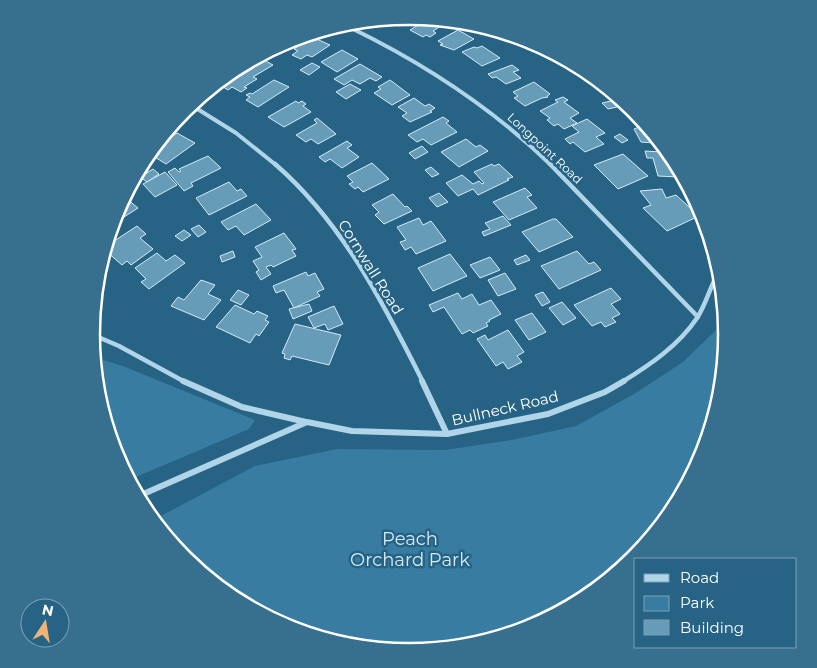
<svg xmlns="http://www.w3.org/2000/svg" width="817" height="668" viewBox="0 0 817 668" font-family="Montserrat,sans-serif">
	<rect width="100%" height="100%" fill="#266385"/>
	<g fill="#387da1">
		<path d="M722,313L726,334L702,456L633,559L530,628L408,652L287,627L184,558L157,518L255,466L337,449L445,450L512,440L576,426L634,394L683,362L716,330Z"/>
		<path d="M103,360L123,366L255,420L249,429L136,477L129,476L118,460L101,371Z"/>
	</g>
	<g fill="#679cb8" stroke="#d4ebf6">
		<path d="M410,17L397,24L388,20L409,16Z"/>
		<path d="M426,20L441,26L433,31L436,33L430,37L426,35L423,37L410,30Z"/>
		<path d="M458,30L474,39L454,50L440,45L443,44L438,41Z"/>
		<path d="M312,37L330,45L312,57L307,55L301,59L292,55L298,51L294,49Z"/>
		<path d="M482,46L500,58L482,66L462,52L474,47L477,48Z"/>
		<path d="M342,50L358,59L337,72L321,62Z"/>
		<path d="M260,58L273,65L253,77L257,79L244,87L247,88L241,92L232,87L228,90L220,85Z"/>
		<path d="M312,63L320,67L309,75L300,70Z"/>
		<path d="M360,64L382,77L376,81L370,78L360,84L352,80L344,85L334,79Z"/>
		<path d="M512,65L519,70L513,72L521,78L506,84L496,77L492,78L488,74Z"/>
		<path d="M274,80L289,87L258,107L246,100L250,97L246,95L250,93L252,94Z"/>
		<path d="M390,80L410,95L392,105L374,93L381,89L378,87Z"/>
		<path d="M534,82L550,94L547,96L548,97L542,98L525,106L514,98L518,96L513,92Z"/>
		<path d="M350,84L361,90L346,99L336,92Z"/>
		<path d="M563,97L568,100L564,102L579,113L570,118L577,123L564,129L558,124L554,126L547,120L550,118L540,111L558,102L555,100Z"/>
		<path d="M414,98L425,106L429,104L435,108L430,111L432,112L410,122L402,116L407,113L398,107Z"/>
		<path d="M296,101L298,103L302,101L306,104L303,106L311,112L284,127L268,117Z"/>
		<path d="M611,101L617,107L608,109L602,103Z"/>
		<path d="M622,102L633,110L638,116L635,117Z"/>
		<path d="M443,117L449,121L446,123L457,132L431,145L423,139L417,142L408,135Z"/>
		<path d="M317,118L336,134L318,144L311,139L306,142L296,135L317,123L314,120Z"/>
		<path d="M587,119L605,133L596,137L604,144L585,152L573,142L570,144L565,139L579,132L572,126Z"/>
		<path d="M644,125L655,143L641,142L634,129Z"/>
		<path d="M177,133L195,143L166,164L153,156L160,145Z"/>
		<path d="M620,134L628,140L622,143L614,137Z"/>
		<path d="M466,139L476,147L480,145L488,151L459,167L441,152Z"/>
		<path d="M347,141L352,145L347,148L359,157L342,168L330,159L325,162L319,157Z"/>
		<path d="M422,146L428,152L415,159L409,153Z"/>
		<path d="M645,151L661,152L678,177L658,176L653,158H647Z"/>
		<path d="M623,154L648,176L618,189L594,165Z"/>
		<path d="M208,156L221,168L191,183L193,186L184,191L168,172L175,168L179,172L181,171L179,169Z"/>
		<path d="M372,163L389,179L363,192L358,187L355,189L349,184L353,182L347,176Z"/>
		<path d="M492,164L494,166L499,164L513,177L507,179L509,180L478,195L473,189L458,196L446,183L462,175L473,184L479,181L482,184L484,183L474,172Z"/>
		<path d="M431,167L439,174L432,177L425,170Z"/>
		<path d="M153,169L159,174L147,182L140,177Z"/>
		<path d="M165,172L177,185L155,197L143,184Z"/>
		<path d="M229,182L237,191L241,189L247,196L209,215L196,198Z"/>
		<path d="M525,188L532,195L527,197L537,208L509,220L493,202Z"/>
		<path d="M662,189L666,198L676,195L699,216L667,231L643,208L651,205L640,191Z"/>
		<path d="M439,193L448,202L437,207L429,198Z"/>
		<path d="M393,194L405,207L407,206L412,211L384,224L375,215L379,212L372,205Z"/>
		<path d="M127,199L138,208L113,224L115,213L120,210L118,208Z"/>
		<path d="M256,204L271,220L244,235L236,226L228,230L221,222Z"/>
		<path d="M503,216L511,225L484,236L482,232L490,229L485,223Z"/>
		<path d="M419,218L423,225L431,221L446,241L416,254L411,247L405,250L400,242L406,240L397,227Z"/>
		<path d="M553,219H556L573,237L539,252L522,232Z"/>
		<path d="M199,225L206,232L198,237L191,229Z"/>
		<path d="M137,226L146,234L140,238L153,249L131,265L127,261L122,265L107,252L108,245Z"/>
		<path d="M184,230L191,235L182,241L175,236Z"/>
		<path d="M284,233L296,249L292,250L296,256L273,267L271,265L266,267L271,274L261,280L256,272L259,270L253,261L262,257L255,247Z"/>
		<path d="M233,251L235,257L222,262L220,256Z"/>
		<path d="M577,251L589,264L594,262L601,270L559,289L541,266Z"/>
		<path d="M157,253L166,261L175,255L185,263L149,289L141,282L146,279L135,268Z"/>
		<path d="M450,254L467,276L433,291L418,268Z"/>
		<path d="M526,255L530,260L517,265L514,260Z"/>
		<path d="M490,257L500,270L480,278L470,265Z"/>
		<path d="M306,272L308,276L315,273L324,289L317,292L320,296L294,308L284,290L276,293L273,286Z"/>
		<path d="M505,273L516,289L498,296L488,280Z"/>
		<path d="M201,280L215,285L208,294L221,300L204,320L171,306L178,297L184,300Z"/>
		<path d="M611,288L621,299L611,304L620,314L612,318L616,322L605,327L601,322L592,326L574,305Z"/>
		<path d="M238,290L249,295L241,305L230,300Z"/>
		<path d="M543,292L550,302L542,306L535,295Z"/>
		<path d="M458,293L462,299L472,294L479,305L491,300L501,314L489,320L490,321L486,323L488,326L473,333L470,330L462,334L444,307L433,312L429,305Z"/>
		<path d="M562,302L576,318L563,325L549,308Z"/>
		<path d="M309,304L312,311L293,319L289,309Z"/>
		<path d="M235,305L254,314L257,311L268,316L265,320L269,322L259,336L256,334L250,343L216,327Z"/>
		<path d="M334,306L343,324L328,330L325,324L314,328L308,317Z"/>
		<path d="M532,313L546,332L529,340L515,320Z"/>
		<path d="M295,324L341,335L329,365L292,356L290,360L284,358L285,354L282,353Z"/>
		<path d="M508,330L524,352L517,356L522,362L508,369L503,362L496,366L477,339L485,335L488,340Z"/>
	</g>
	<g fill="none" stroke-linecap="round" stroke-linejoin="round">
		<g stroke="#b1d5e8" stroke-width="4">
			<path d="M351,28C425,64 492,108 551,165"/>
			<path d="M191,105L236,133L276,165"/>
		</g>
		<g stroke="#b1d5e8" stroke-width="4.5">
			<path d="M275,164C342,222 384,304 423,382"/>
			<path d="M550,164L698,317"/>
			<path d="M91,334L119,346L185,382"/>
			<path d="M622,382C650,365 679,345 697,318C705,306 709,291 715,279"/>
		</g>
		<g stroke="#b1d5e8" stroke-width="6">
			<path d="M183,381L242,407L306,422"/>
			<path d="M422,381L447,434"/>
			<path d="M141,495L307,422L352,431L447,434L548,414L605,392L624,381"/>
		</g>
	</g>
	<g text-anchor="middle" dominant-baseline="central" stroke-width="5" stroke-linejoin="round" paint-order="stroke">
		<g font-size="12" fill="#fff" stroke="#266385">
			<text transform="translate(545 148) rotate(43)">Longpoint Road</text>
		</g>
		<g font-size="15" fill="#fff" stroke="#266385">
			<text transform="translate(371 267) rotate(58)">Cornwall Road</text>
			<text transform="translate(505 408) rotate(-13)">Bullneck Road</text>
		</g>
		<g font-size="18" fill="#d4ebf6" stroke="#266385">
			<text x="410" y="539">Peach<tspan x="410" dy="21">Orchard Park</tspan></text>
		</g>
	</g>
	<path d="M0 0H817V668H0ZM100 334a309 309 0 1 1 618 0a309 309 0 1 1-618 0Z" fill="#376f8f" fill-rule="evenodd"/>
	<path fill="none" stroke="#fff" stroke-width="2.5" d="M100 334a309 309 0 1 1 618 0a309 309 0 1 1-618 0Z"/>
	<rect x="634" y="558" width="162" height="90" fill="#266385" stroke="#7da1b6"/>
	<rect x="644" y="574" width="25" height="8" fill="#b1d5e8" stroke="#7da1b6"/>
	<text x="680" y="583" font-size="15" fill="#ffffff">Road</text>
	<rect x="644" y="596" width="25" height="15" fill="#387da1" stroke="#7da1b6"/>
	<text x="680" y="608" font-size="15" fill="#ffffff">Park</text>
	<rect x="644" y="620" width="25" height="15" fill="#679cb8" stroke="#7da1b6"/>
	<text x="680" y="633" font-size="15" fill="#ffffff">Building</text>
	<g transform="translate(45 623) rotate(12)"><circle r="24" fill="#266385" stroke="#7da1b6"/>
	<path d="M0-4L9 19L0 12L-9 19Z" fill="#f1b476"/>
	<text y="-8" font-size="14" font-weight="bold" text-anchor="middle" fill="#ffffff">N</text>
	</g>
</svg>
